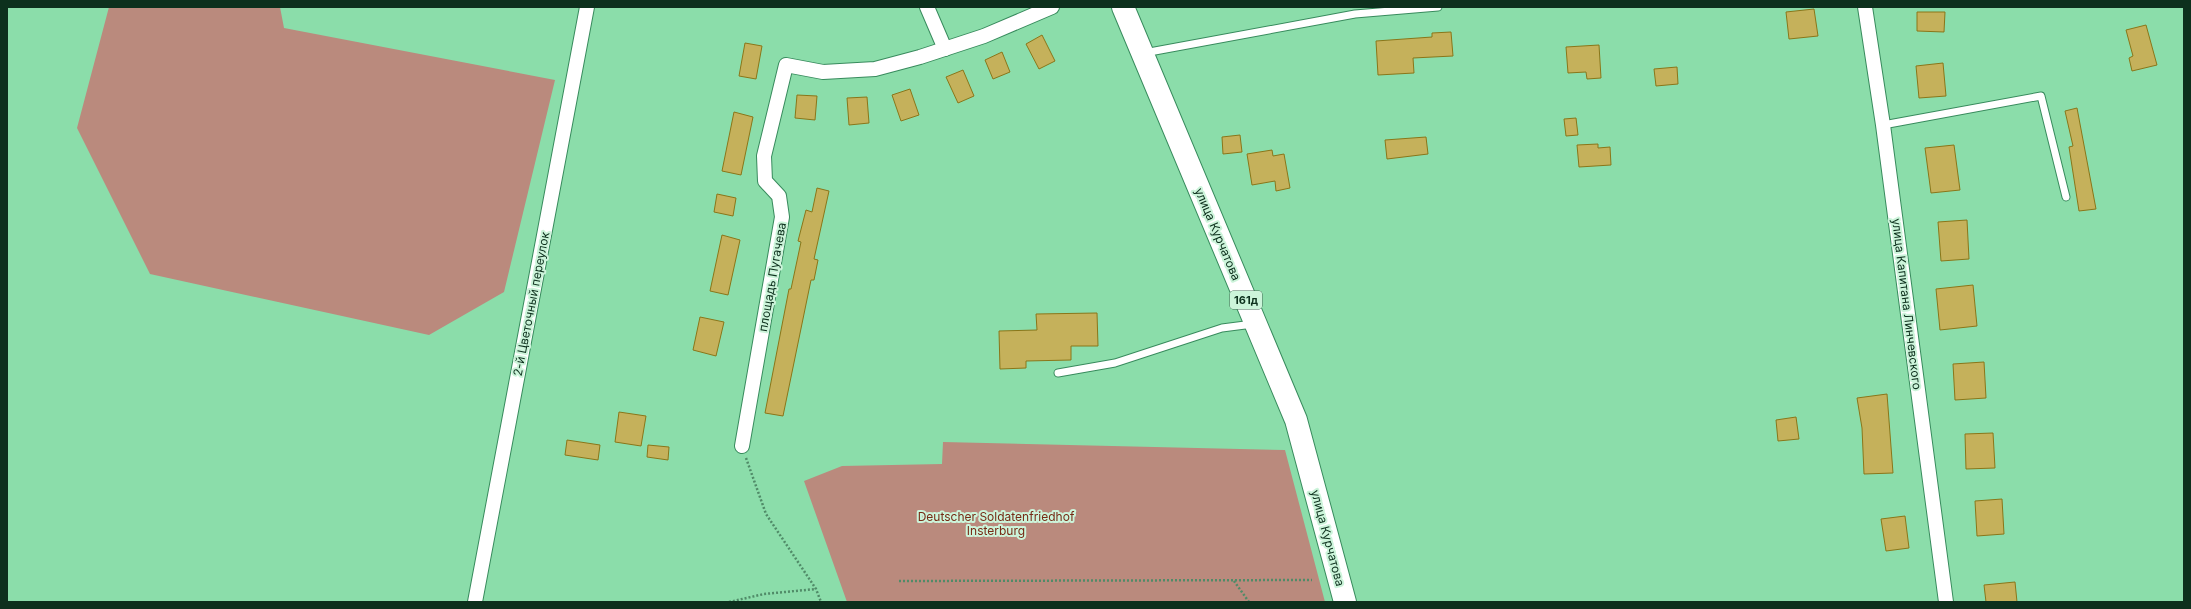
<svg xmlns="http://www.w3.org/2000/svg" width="2191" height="609" viewBox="0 0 2191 609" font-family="Inter,sans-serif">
	<rect width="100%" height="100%" fill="#8bddaa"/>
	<g fill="#ba8a7d">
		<path d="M109,7H280L284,28L555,80L504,292L429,335L150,274L77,128Z"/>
		<path d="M943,442L1285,450L1325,602H847L804,481L842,466L942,464Z"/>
	</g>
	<g fill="#c5b15b" stroke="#8a7619">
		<path d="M1814,9L1818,36L1789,39L1786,12Z"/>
		<path d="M1917,12H1945L1944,32L1917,31Z"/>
		<path d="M2146,25L2157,65L2132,71L2129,58L2133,56L2126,30Z"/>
		<path d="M1451,32L1453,56L1413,58L1414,73L1378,75L1376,41L1432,37V33Z"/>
		<path d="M1042,35L1055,61L1039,69L1026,44Z"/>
		<path d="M745,43L762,46L756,79L739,76Z"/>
		<path d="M1599,45L1601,78L1587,79L1586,72L1568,73L1566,47Z"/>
		<path d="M1002,52L1010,72L993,79L985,60Z"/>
		<path d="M1943,63L1946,96L1919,98L1916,66Z"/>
		<path d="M1677,67L1678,84L1656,86L1654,69Z"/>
		<path d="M963,70L974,96L958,103L946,77Z"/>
		<path d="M910,89L919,115L901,121L892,95Z"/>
		<path d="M797,95L817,96L815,120L795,118Z"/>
		<path d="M867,97L869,123L849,125L847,98Z"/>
		<path d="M2077,108L2096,209L2079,211L2069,147L2073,146L2065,111Z"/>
		<path d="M734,112L753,117L741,175L722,171Z"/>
		<path d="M1576,118L1578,135L1566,136L1564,119Z"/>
		<path d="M1240,135L1242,152L1223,154L1222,137Z"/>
		<path d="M1426,137L1428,154L1387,159L1385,140Z"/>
		<path d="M1598,144V148L1610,147L1611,165L1579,167L1577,145Z"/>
		<path d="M1954,145L1960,190L1931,193L1925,148Z"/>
		<path d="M1272,150L1273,156L1284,154L1290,188L1276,191L1275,181L1252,185L1247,154Z"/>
		<path d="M817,188L829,191L814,259L818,260L814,280H811L783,416L765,413L789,289H791L801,242L798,241L806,210L812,212Z"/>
		<path d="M717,194L736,198L733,216L714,212Z"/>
		<path d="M1967,220L1969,259L1941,261L1938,222Z"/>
		<path d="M722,235L740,240L728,295L710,291Z"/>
		<path d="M1973,285L1977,326L1940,330L1936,289Z"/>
		<path d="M1097,313L1098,346H1071V360L1026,361V368L1000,369L999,331L1037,330L1036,314Z"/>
		<path d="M700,317L724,322L716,356L693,350Z"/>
		<path d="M1984,362L1986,398L1955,400L1953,364Z"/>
		<path d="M1887,394L1893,473L1864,474L1862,428L1857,398Z"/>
		<path d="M619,412L646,416L641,446L615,442Z"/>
		<path d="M1796,417L1799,439L1778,441L1776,420Z"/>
		<path d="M1993,433L1995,468L1966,469L1965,434Z"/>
		<path d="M567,440L600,445L598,460L565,455Z"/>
		<path d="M648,445L669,447L668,460L647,457Z"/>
		<path d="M2002,499L2004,534L1977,536L1975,501Z"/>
		<path d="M1905,516L1909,548L1886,551L1881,519Z"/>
		<path d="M2015,582L2017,602H1986L1984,585Z"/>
	</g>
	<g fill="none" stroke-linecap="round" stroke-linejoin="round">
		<g stroke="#388b5d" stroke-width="9">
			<g id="lane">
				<path d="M1144,53L1355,14L1438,7"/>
				<path d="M1883,125L2041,96L2066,197"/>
				<path d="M1058,373L1115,363L1222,328L1253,324"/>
			</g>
		</g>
		<g stroke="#388b5d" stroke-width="16">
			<g id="street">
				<path d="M927,7L945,49"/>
				<path d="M1865,7L1883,125L1946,602"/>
				<path d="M742,446L782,217L779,196L765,181L764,156L786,65L823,72L875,69L920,57L984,36L1052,7"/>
				<path d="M475,602L587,7"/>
			</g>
		</g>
		<g stroke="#388b5d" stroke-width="24">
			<path id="primary" d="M1123,7L1296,420L1345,602"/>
		</g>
		<g stroke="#508b68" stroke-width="2.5" stroke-dasharray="2 2" stroke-linecap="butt">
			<path d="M746,458L766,514L816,589L821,602"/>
			<path d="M899,581L1312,580"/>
			<path d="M1234,581L1249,602"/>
			<path d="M729,602L764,594L816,589"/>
		</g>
		<use href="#lane" stroke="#fff" stroke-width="7"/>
		<use href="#street" stroke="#fff" stroke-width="14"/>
		<use href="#primary" stroke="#fff" stroke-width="22"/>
	</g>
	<g text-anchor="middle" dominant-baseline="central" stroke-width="4" stroke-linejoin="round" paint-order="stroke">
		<rect fill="#ccf4da" stroke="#466b56" stroke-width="1" x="1230" y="291" width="32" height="18" rx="3"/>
		<g font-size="11" font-weight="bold" fill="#0d301d">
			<text x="1246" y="300">161д</text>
		</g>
		<g font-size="12" fill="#0d301d" stroke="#ccf4da">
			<text transform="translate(1218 234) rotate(67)">улица Курчатова</text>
			<text transform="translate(772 277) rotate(-80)">площадь Пугачева</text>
			<text transform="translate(531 304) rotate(-79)">2-й Цветочный переулок</text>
			<text transform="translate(1907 304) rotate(83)">улица Капитана Линчевского</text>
			<text transform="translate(1328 538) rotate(75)">улица Курчатова</text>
		</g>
		<g font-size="12" fill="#762a15" stroke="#ccf4da">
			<text x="996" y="516">Deutscher Soldatenfriedhof<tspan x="996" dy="14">Insterburg</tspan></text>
		</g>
	</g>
	<rect width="2191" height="609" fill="none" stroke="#0d301d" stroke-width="16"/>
</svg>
